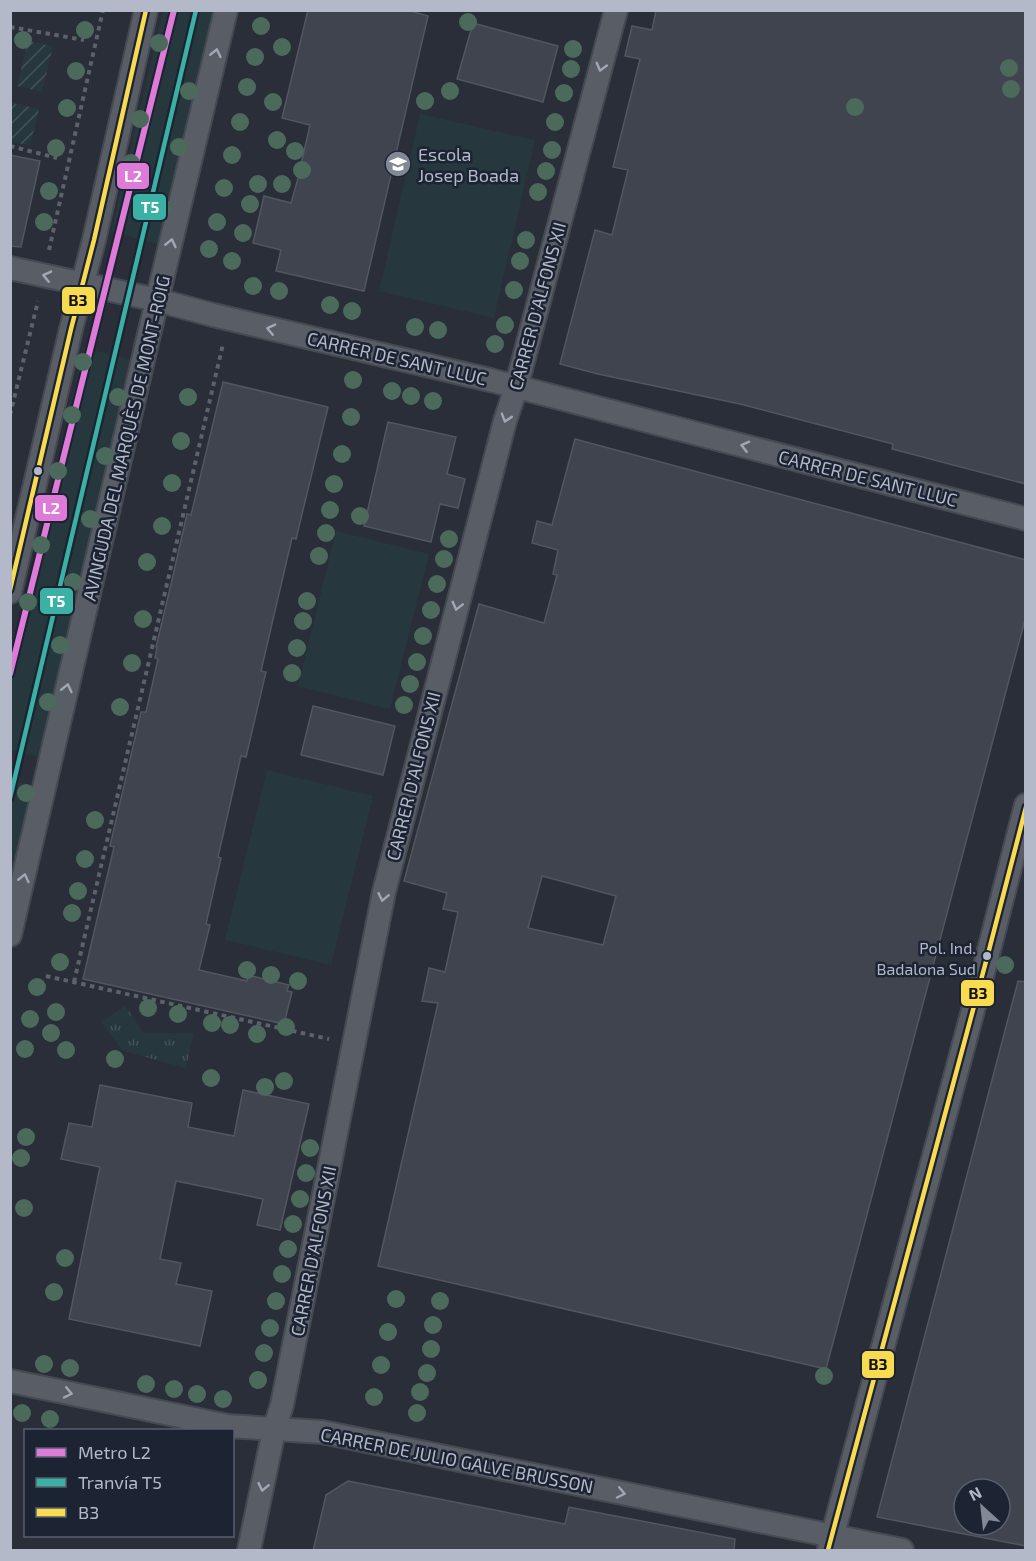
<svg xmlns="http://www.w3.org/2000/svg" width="1036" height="1561" viewBox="0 0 1036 1561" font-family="'Exo 2',sans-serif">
	<defs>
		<pattern id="park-tufts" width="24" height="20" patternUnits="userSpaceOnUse" patternTransform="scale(1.5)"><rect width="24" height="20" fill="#26383e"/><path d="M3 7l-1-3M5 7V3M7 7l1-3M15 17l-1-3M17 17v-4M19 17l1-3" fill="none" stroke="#435359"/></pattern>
		<pattern id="garden-furrows" width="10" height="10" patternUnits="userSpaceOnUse" patternTransform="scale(1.5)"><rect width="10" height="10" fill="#26383e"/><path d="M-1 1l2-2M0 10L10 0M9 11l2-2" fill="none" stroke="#435359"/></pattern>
	</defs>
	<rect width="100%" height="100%" fill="#292e38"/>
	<g fill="#26383e">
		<path d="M163,11H213L158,244L111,232Z"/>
		<path d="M420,114L535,140L494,318L379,291Z"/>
		<path d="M84,348L130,359L39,757L11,750V666Z"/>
		<path d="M336,531L429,554L390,709L298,686Z"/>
		<path d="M267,770L373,796L331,965L225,940Z"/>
		<path d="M11,780L32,785L11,876L10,780Z"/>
	</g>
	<path fill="url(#park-tufts)" d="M125,1006L144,1033H194L186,1068L123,1051L101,1022Z"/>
	<g fill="url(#garden-furrows)">
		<path d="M28,41L53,46L42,92L17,86Z"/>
		<path d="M13,103L39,109L30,146L11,141L10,112Z"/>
	</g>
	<g fill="#40444e" stroke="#51565f" stroke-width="1.5" fill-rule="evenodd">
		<path d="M308,10H407L428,16L364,291L276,271L281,250L253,243L264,196L291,203L297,182L310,125L282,118Z"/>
		<path d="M656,10H1026V484L892,449L893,444L740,404L598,374L560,364L595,230L612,235L628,170L613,167L640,59L625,56L632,26L652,30Z"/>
		<path d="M473,23L558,46L543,102L457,79Z"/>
		<path d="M10,155L40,161L21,247L10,246Z"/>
		<path d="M223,382L328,407L296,539L292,538L261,671L266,672L246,757L241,756L218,857L221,858L206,924L210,925L199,970L247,981L248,975L289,985L287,991L292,992L284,1024L83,979L114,847L110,846L141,712H146L158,659L155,658L157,647H156L172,580L187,514L191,515Z"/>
		<path d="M388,422L456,437L447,474L465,479L458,508L440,504L431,542L364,526Z"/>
		<path d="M575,439L1026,560V616L826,1369L378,1266L438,1003L422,1001L429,968L445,972L458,912L443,909L447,893L404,881L479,604L544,623L557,575L553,574L558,550L532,543L537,521L552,525ZM542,876L616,896L603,945L528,928Z"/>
		<path d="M313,706L395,726L383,775L301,755Z"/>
		<path d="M1018,981L1026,982V1546L877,1517ZM964,1489H1000V1525H964Z"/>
		<path d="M100,1085L192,1103L188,1127L234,1136L243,1090L309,1104L280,1230L257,1225L263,1199L176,1181L160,1259L181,1263L176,1284L212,1291L200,1346L69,1319L100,1167L61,1159L69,1123L92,1127Z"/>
		<path d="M348,1481L565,1524L569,1507L735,1539L734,1551H313L326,1495Z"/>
	</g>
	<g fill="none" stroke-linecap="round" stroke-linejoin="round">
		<g stroke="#454951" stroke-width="26">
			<g id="street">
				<path d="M10,268L157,300L213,315L490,380L1026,519"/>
				<path d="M10,592L71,329L94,240L146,10"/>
				<path d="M10,935L147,343L226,10"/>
				<path d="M10,1381L228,1426L322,1432L902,1550"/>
				<path d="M829,1549L988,954L1026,805"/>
				<path d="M249,1550L274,1430L282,1405L384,892L505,421L516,388L616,10"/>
			</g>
		</g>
		<g stroke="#5d6169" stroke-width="4" stroke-dasharray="4.5 4.5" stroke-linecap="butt">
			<path d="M10,27L84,40"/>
			<path d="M10,146L57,158"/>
			<path d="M49,250L103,10"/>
			<path d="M10,415L38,301"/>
			<path d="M46,976L329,1039"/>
			<path d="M74,982L223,344"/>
		</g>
		<use href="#street" stroke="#595d66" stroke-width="22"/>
		<g stroke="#1c2333" stroke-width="9">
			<g id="bus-1">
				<path d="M10,590L71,329L94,240L146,10"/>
				<path d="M828,1550L988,954L1026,807"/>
			</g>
		</g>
		<use href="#bus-1" stroke="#f9db4f" stroke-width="4.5"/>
		<g stroke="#1c2333" stroke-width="9">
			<path id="tram-1" d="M10,798L196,10"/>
		</g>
		<use href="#tram-1" stroke="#3ab1a4" stroke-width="4.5"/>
		<g stroke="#1c2333" stroke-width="10">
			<path id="metro-1" d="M10,674L174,10"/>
		</g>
		<use href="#metro-1" stroke="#de7bd9" stroke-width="6"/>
	</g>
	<g fill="#4c6a5c">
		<circle cx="468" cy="22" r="9"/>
		<circle cx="261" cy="26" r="9"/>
		<circle cx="85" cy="30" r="9"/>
		<circle cx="23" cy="40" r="9"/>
		<circle cx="159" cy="43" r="9"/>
		<circle cx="282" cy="47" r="9"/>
		<circle cx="573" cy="49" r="9"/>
		<circle cx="255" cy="57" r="9"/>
		<circle cx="1009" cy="68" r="9"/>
		<circle cx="571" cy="69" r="9"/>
		<circle cx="76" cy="71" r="9"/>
		<circle cx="247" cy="87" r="9"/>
		<circle cx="1011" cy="89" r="9"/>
		<circle cx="189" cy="91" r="9"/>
		<circle cx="450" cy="91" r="9"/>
		<circle cx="564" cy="93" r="9"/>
		<circle cx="425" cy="101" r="9"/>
		<circle cx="273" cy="102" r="9"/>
		<circle cx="855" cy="107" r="9"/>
		<circle cx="67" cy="108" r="9"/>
		<circle cx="140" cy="119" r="9"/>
		<circle cx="240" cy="122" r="9"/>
		<circle cx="555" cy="122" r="9"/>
		<circle cx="277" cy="140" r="9"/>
		<circle cx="179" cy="147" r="9"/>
		<circle cx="56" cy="148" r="9"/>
		<circle cx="552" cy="150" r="9"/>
		<circle cx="295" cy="151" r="9"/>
		<circle cx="232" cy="155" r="9"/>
		<circle cx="131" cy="163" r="9"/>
		<circle cx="302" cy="170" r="9"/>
		<circle cx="546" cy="171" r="9"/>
		<circle cx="258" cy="184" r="9"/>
		<circle cx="282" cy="184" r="9"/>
		<circle cx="224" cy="188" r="9"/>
		<circle cx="49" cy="191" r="9"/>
		<circle cx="538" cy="192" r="9"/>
		<circle cx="250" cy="204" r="9"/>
		<circle cx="163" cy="208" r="9"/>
		<circle cx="44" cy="222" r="9"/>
		<circle cx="217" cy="222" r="9"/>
		<circle cx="243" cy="233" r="9"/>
		<circle cx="526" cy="240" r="9"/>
		<circle cx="209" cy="249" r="9"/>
		<circle cx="232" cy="261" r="9"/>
		<circle cx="520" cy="261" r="9"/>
		<circle cx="253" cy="286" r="9"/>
		<circle cx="514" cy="290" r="9"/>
		<circle cx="279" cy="291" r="9"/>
		<circle cx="330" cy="305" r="9"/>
		<circle cx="352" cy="311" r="9"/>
		<circle cx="505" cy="325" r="9"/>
		<circle cx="415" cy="327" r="9"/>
		<circle cx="438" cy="330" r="9"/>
		<circle cx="495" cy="344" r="9"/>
		<circle cx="83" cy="362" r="9"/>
		<circle cx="353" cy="380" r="9"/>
		<circle cx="392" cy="391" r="9"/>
		<circle cx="411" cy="396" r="9"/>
		<circle cx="118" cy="397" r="9"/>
		<circle cx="188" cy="397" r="9"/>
		<circle cx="433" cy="401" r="9"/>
		<circle cx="72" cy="415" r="9"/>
		<circle cx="351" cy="417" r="9"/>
		<circle cx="181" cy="441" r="9"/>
		<circle cx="342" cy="454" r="9"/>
		<circle cx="105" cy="456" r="9"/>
		<circle cx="58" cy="471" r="9"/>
		<circle cx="172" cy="483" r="9"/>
		<circle cx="334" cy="484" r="9"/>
		<circle cx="330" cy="510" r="9"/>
		<circle cx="360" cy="516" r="9"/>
		<circle cx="90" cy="519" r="9"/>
		<circle cx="162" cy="526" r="9"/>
		<circle cx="326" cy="533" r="9"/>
		<circle cx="449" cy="539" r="9"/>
		<circle cx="41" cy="545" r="9"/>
		<circle cx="319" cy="556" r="9"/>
		<circle cx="444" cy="559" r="9"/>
		<circle cx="147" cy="562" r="9"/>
		<circle cx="73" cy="582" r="9"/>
		<circle cx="437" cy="584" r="9"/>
		<circle cx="307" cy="601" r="9"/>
		<circle cx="28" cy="602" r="9"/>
		<circle cx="431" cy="610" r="9"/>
		<circle cx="143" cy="619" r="9"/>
		<circle cx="303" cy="621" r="9"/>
		<circle cx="423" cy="636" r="9"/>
		<circle cx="60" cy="645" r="9"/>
		<circle cx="297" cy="648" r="9"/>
		<circle cx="417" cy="662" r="9"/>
		<circle cx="132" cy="663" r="9"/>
		<circle cx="292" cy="673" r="9"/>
		<circle cx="410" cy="684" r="9"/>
		<circle cx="48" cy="702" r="9"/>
		<circle cx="404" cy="705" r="9"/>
		<circle cx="120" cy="707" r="9"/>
		<circle cx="26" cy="793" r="9"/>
		<circle cx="95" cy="820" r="9"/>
		<circle cx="85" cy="859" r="9"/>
		<circle cx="78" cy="891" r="9"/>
		<circle cx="72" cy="913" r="9"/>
		<circle cx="60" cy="962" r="9"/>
		<circle cx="1005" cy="965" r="9"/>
		<circle cx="247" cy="970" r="9"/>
		<circle cx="271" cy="975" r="9"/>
		<circle cx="298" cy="981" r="9"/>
		<circle cx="37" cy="987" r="9"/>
		<circle cx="148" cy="1008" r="9"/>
		<circle cx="56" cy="1012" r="9"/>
		<circle cx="178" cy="1014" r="9"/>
		<circle cx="30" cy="1019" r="9"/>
		<circle cx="212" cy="1023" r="9"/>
		<circle cx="230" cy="1025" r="9"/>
		<circle cx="286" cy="1027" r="9"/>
		<circle cx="51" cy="1033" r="9"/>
		<circle cx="257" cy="1034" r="9"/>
		<circle cx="25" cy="1049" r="9"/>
		<circle cx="66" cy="1050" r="9"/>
		<circle cx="115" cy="1059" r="9"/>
		<circle cx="211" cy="1078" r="9"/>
		<circle cx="284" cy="1081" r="9"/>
		<circle cx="265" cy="1087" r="9"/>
		<circle cx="26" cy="1137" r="9"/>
		<circle cx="310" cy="1148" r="9"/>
		<circle cx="21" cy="1158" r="9"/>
		<circle cx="306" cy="1173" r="9"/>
		<circle cx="300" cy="1199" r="9"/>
		<circle cx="24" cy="1208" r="9"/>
		<circle cx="293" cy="1224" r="9"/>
		<circle cx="288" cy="1249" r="9"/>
		<circle cx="65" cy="1258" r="9"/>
		<circle cx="282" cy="1274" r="9"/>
		<circle cx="54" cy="1292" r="9"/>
		<circle cx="396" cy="1299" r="9"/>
		<circle cx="276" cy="1301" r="9"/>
		<circle cx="440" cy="1301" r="9"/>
		<circle cx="433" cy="1325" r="9"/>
		<circle cx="270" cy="1328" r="9"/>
		<circle cx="388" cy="1332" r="9"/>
		<circle cx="431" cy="1349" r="9"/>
		<circle cx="264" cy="1353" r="9"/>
		<circle cx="44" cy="1364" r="9"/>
		<circle cx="381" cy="1365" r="9"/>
		<circle cx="70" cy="1368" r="9"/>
		<circle cx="427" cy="1373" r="9"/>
		<circle cx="824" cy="1376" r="9"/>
		<circle cx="258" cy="1380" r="9"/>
		<circle cx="146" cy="1384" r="9"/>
		<circle cx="174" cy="1389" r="9"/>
		<circle cx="420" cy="1392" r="9"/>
		<circle cx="197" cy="1394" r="9"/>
		<circle cx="374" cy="1397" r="9"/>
		<circle cx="223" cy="1399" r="9"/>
		<circle cx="22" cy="1413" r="9"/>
		<circle cx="417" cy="1413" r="9"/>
		<circle cx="50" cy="1419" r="9"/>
	</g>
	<defs><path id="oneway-chevron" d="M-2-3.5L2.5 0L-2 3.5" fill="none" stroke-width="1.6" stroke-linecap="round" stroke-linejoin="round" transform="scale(1.5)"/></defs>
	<g stroke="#a1a7b5">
		<use href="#oneway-chevron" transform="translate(216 53) rotate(-77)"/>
		<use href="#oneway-chevron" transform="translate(601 67) rotate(105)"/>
		<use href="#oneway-chevron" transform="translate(171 243) rotate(-77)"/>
		<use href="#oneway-chevron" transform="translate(47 276) rotate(-167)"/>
		<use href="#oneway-chevron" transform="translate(271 329) rotate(-167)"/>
		<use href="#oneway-chevron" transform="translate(506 418) rotate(107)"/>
		<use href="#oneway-chevron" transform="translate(745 446) rotate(-166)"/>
		<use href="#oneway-chevron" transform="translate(457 606) rotate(104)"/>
		<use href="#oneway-chevron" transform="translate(67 688) rotate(-77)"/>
		<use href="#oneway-chevron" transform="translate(24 878) rotate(-77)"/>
		<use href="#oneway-chevron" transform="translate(383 897) rotate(102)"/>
		<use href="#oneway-chevron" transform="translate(68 1393) rotate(12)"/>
		<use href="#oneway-chevron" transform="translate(263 1487) rotate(102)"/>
		<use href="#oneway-chevron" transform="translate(621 1493) rotate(12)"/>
	</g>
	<defs>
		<g id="school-disc" transform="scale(1.35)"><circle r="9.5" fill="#838896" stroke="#1c2333"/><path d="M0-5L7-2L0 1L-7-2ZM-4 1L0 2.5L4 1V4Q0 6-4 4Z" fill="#fff"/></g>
	</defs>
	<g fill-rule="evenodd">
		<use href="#school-disc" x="398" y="164"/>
	</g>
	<g fill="#b3b9c9" stroke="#1c2333" stroke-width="2">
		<circle cx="38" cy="471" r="5"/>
		<circle cx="987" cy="956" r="5"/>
	</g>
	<g text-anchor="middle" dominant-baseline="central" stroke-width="5" stroke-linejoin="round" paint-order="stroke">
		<g font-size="16" fill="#b3b9c9" stroke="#1c2333" text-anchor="end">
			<text x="976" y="947">Pol. Ind.<tspan x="976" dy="21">Badalona Sud</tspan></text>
		</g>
		<g font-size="18" fill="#b3b9c9" stroke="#1c2333" text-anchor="start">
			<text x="418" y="154">Escola<tspan x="418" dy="21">Josep Boada</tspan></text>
		</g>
		<g font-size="18" fill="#b3b9c9" stroke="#1c2333">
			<text transform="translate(537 306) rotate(-75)">CARRER D'ALFONS XII</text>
			<text transform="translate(397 358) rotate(13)">CARRER DE SANT LLUC</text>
			<text transform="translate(126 438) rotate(-77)">AVINGUDA DEL MARQUÈS DE MONT-ROIG</text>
			<text transform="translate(868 478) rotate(14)">CARRER DE SANT LLUC</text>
			<text transform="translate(413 776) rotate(-76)">CARRER D'ALFONS XII</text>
			<text transform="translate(313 1251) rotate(-79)">CARRER D'ALFONS XII</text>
			<text transform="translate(457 1460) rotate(11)">CARRER DE JULIO GALVE BRUSSON</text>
		</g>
	</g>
	<g stroke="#1c2333" stroke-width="2">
		<rect x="116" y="162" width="34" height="28" rx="6" fill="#de7bd9"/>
		<rect x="132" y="193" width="35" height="28" rx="6" fill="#3ab1a4"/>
		<rect x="61" y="286" width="35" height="29" rx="6" fill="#f9db4f"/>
		<rect x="34" y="494" width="34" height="28" rx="6" fill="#de7bd9"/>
		<rect x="39" y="587" width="35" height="28" rx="6" fill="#3ab1a4"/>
		<rect x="960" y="979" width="35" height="28" rx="6" fill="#f9db4f"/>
		<rect x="861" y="1350" width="34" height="29" rx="6" fill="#f9db4f"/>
	</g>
	<g font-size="16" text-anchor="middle" font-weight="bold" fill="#fff">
		<text x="133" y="182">L2</text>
		<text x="150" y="213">T5</text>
		<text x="51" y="514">L2</text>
		<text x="56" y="607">T5</text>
	</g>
	<g font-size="16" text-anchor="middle" font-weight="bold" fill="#111">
		<text x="78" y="306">B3</text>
		<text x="978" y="999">B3</text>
		<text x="878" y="1370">B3</text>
	</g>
	<rect width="1036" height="1561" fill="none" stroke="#b3b9c9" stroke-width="24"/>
	<rect x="24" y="1429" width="210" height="108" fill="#1c2333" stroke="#585f6f" stroke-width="1.5"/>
	<rect x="36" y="1448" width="30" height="9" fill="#de7bd9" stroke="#585f6f" stroke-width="1.5"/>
	<text x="78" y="1459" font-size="18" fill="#b3b9c9">Metro L2</text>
	<rect x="36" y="1478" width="30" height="9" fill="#3ab1a4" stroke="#585f6f" stroke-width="1.5"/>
	<text x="78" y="1489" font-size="18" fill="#b3b9c9">Tranvía T5</text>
	<rect x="36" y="1508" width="30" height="9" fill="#f9db4f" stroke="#585f6f" stroke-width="1.5"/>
	<text x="78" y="1519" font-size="18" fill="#b3b9c9">B3</text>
	<g transform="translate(982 1507) rotate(333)"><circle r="28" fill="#1c2333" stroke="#585f6f" stroke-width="1.5"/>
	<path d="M0-4.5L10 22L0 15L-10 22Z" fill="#838896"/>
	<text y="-9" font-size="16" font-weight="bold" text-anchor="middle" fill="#b3b9c9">N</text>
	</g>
</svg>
